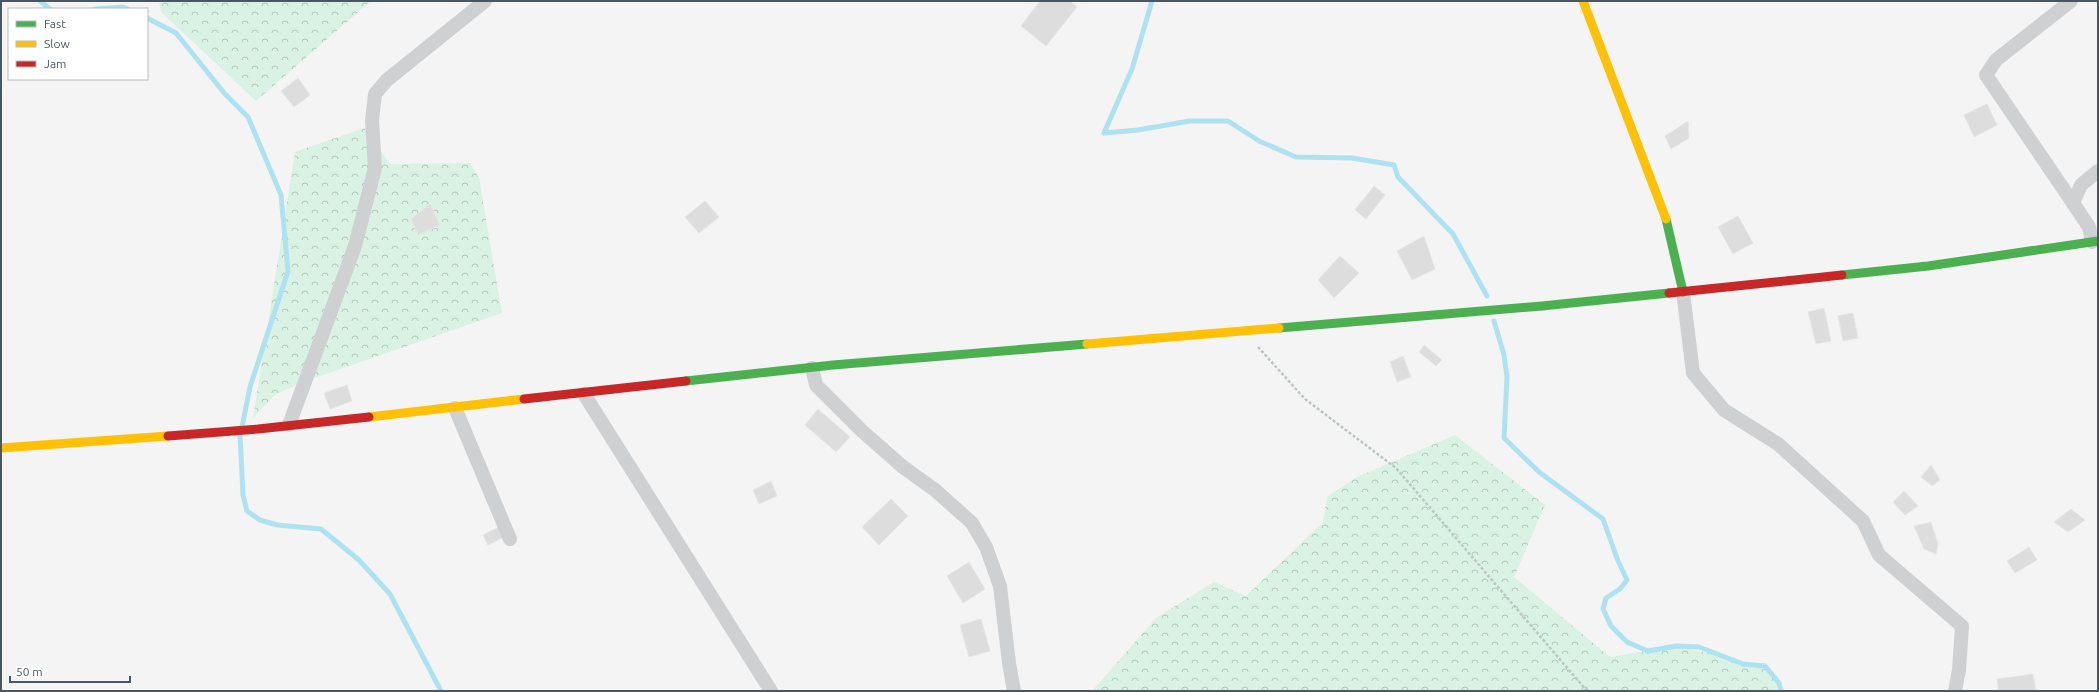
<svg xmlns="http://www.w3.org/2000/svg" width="2099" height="692" viewBox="0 0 2099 692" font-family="Ubuntu,sans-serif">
	<defs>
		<pattern id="forest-crowns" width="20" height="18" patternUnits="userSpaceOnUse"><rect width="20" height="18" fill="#d9f2e3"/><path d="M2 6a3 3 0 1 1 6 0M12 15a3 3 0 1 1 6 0" fill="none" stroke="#b2c7bb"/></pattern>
	</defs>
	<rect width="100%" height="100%" fill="#f4f4f4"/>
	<g fill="url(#forest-crowns)">
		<path d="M159,1H371L256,101L161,12Z"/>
		<path d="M364,128L390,164L470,163L479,178L502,313L306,381L276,394L253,418L295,152Z"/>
		<path d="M1455,435L1545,505L1514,577L1610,657L1676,646L1765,666L1786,691H1092L1156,618L1214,582L1246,596L1323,522L1327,497L1355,478Z"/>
	</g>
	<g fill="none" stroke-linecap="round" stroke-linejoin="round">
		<g stroke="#aee2f0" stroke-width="5">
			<path d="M40,1L50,9"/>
			<path d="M1152,1L1132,69L1104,133L1138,130L1190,121H1228L1259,141L1296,157L1352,158L1394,165L1398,177L1453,234L1487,296"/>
			<path d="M95,9L123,7L128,9"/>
			<path d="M147,18L176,33L225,94L248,117L281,195L288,271L250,387L242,427"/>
			<path d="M1494,321L1504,355L1507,377L1504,438L1539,472L1603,519L1618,561L1627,580L1620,589L1606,598L1603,609L1611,626L1627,642L1648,651L1676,646L1699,647L1743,664L1765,666L1779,683L1781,691"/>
			<path d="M240,435L243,495L247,511L260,520L277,525L321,529L359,560L390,594L441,691"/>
		</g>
	</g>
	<g fill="#ddddde" stroke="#e5e6e7">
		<path d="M1040,1H1070L1077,7L1046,46L1021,26Z"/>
		<path d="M298,78L310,95L294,107L281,91Z"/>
		<path d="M1987,104L1997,125L1974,137L1964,115Z"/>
		<path d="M1688,121L1689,138L1671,149L1665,136Z"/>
		<path d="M1374,186L1385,195L1366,219L1355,210Z"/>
		<path d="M705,201L719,217L699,233L685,217Z"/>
		<path d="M430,204L440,225L418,235L411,219Z"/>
		<path d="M1738,216L1753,243L1733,254L1718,227Z"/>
		<path d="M1424,236L1435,269L1412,280L1397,251Z"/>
		<path d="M1340,256L1359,273L1334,298L1318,280Z"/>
		<path d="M1824,308L1831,341L1816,344L1808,312Z"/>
		<path d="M1853,313L1858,338L1843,341L1838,316Z"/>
		<path d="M1424,345L1442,360L1436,366L1419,352Z"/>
		<path d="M1403,356L1411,377L1397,382L1390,362Z"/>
		<path d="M347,385L352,401L330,409L324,393Z"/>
		<path d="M818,409L850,437L836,452L805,425Z"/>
		<path d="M1931,465L1940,480L1932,486L1921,477Z"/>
		<path d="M771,481L777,496L759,504L753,490Z"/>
		<path d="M1904,491L1918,506L1905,515L1893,502Z"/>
		<path d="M891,499L908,516L879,545L862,527Z"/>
		<path d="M2071,509L2085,520L2068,532L2054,522Z"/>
		<path d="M1931,522L1938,544L1936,554L1924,549L1914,526Z"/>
		<path d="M499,527L504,537L488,545L483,535Z"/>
		<path d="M2029,547L2037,560L2015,573L2007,561Z"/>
		<path d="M969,562L985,589L963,603L947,576Z"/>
		<path d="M981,619L990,651L969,657L960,625Z"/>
		<path d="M2033,674L2036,691H1999L1997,679Z"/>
	</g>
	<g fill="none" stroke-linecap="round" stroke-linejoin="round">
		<path stroke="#bcc7c4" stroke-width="2.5" stroke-dasharray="3 2" stroke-linecap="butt" d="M1258,347L1305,399L1396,468L1587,691"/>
		<g stroke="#ced0d2" stroke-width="14">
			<path d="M2071,1L1996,60L1986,75L2073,203"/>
			<path d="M2092,242L2089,227L2073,203L2081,185L2098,171"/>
			<path d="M1683,292L1693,373L1724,410L1778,444L1863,521L1879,555L1962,626L1959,670L1955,691"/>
			<path d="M812,368L816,385L862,431L903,467L935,490L972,523L986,547L1000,586L1009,663L1014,691"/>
			<path d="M584,394L771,691"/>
			<path d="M455,408L510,539"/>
			<path d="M289,425L355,246L375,168L372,120L375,94L387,80L485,1"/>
		</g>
		<g stroke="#4caf50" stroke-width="9">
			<path d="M1666,219L1683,292"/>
			<path d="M1842,275L1928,266L2098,241"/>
			<path d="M1279,328L1542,306L1669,293"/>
			<path d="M686,381L833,365L1087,344"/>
		</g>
		<g stroke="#ffc107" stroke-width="9">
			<path d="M1583,1L1666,219"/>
			<path d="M1087,344L1279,328"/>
			<path d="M369,417L524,399"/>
			<path d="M1,448L168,436"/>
		</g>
		<g stroke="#c62828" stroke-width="9">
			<path d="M1669,293L1842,275"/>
			<path d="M524,399L686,381"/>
			<path d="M168,436L258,429L369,417"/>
		</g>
	</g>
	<rect width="2099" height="692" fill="none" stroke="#4a5661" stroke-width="4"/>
	<rect x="8" y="8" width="140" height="72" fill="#ffffff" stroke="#b7bbc0"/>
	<rect x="16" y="21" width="20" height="6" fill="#4caf50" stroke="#b7bbc0"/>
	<text x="44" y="28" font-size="12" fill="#4a5661">Fast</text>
	<rect x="16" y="41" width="20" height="6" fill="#ffc107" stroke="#b7bbc0"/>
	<text x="44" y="48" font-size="12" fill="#4a5661">Slow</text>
	<rect x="16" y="61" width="20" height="6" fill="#c62828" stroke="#b7bbc0"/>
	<text x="44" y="68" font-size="12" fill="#4a5661">Jam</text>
	<path d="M10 676v6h120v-6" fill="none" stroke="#4a5661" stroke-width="2"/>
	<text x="16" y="676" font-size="12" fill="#4a5661" stroke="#ffffff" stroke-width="3" paint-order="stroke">50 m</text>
</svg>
